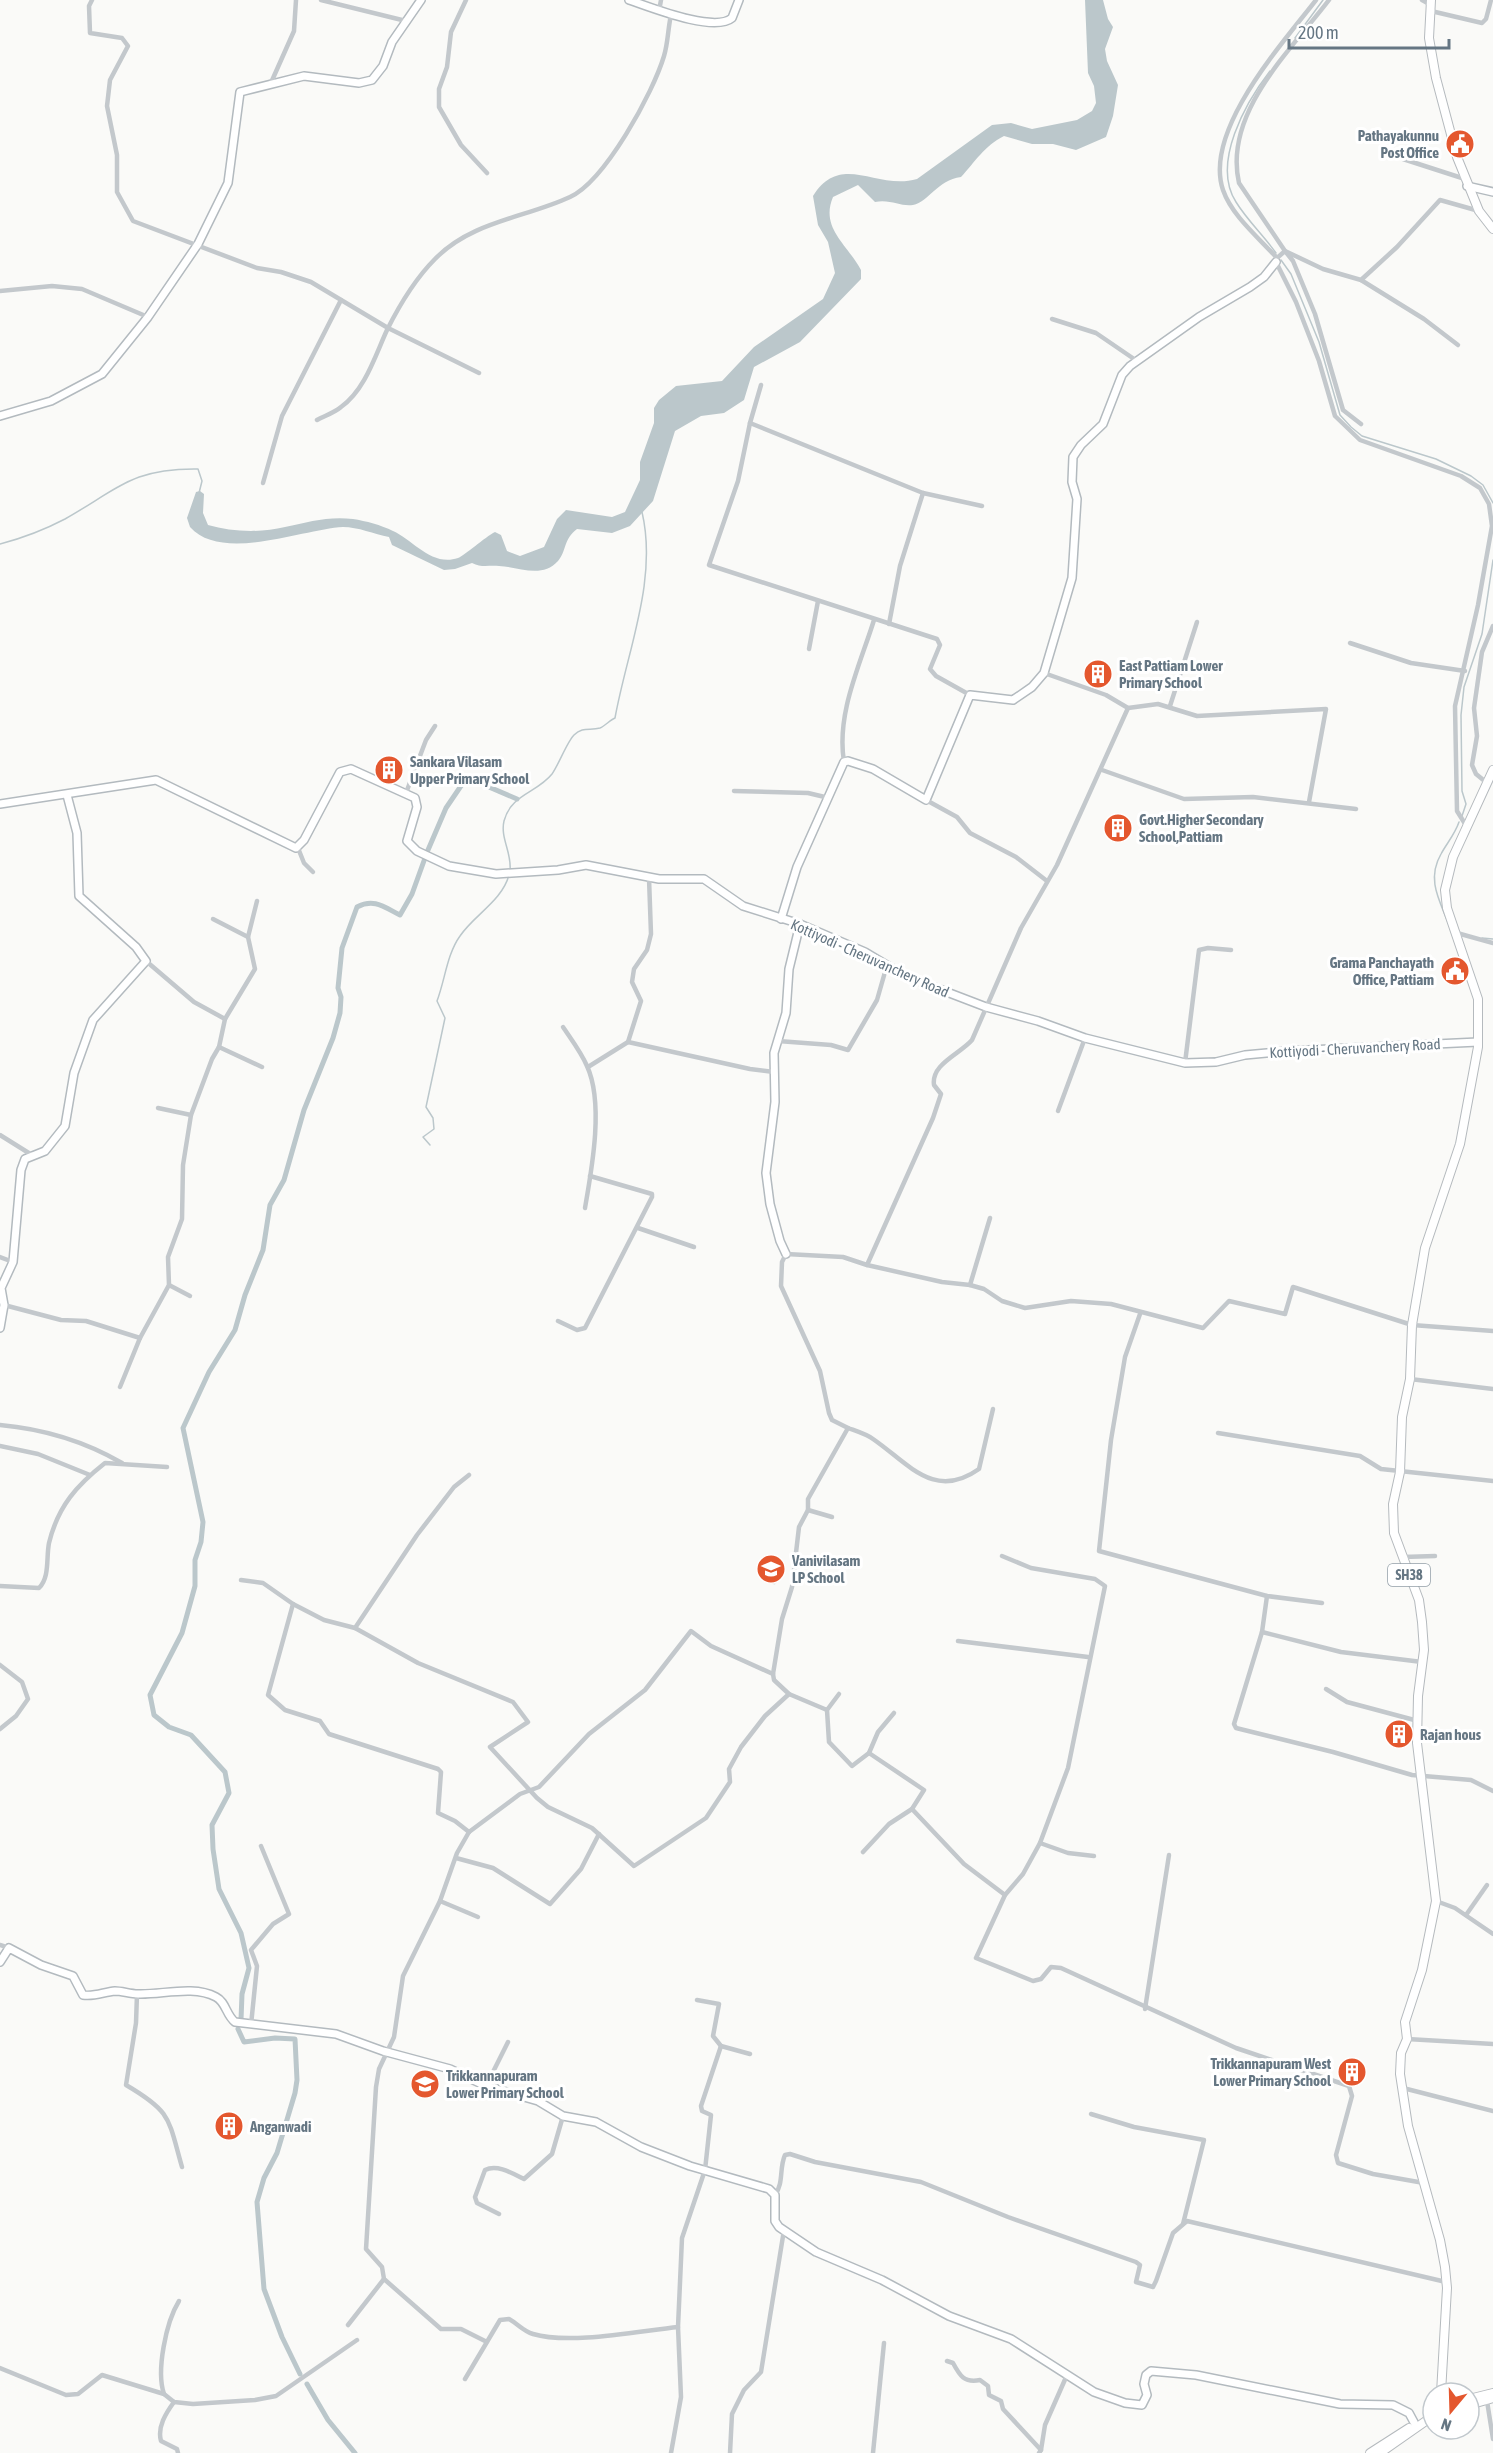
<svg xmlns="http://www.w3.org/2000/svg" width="1493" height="2453" viewBox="0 0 1493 2453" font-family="'Asap Condensed',sans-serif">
	<rect width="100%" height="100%" fill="#fafaf8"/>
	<path fill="#e8e9e9" d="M769,1555L782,1560L775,1585L760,1578Z"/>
	<path fill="#bbc7cb" d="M1085,0H1103L1108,19L1113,27L1105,49L1107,61L1118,85L1113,116L1106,137L1076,150L1053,144H1032L1004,136C984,146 975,162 961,177C937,180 929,202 913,205C901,207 891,199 875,202L858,185L833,197C820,228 847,244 861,270V279L800,342L754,367L744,400L724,413L701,416L675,431L653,501L630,526L612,533L577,529C563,540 567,550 558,561C542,579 519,567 499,566C488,565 482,568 472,563L455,569L444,570L392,545L389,537C374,534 358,527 343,527C303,529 222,563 190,527L187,518L196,492L200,491L204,494L203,513L208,525C232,532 261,533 285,527C309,522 328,516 353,519C366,521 381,525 393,531C413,540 432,567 458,558C464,556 485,537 495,532L501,535L507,551L520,556L544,547L557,519L566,510L612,517L625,512L640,480V462L654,423V408L659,400L676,386L722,381L754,347L823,299L835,273L828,242L818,225L813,196C841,151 877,191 917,179L992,125L1011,123L1032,129L1077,120L1092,111L1096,103L1094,86L1088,73Z"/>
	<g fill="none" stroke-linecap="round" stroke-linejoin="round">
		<g stroke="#bbc7cb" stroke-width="1.5">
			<path d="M1295,38L1323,0"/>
			<path d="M1270,71C1246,102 1211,163 1236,202C1247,220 1264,236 1276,253"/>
			<path d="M1281,260L1291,274L1319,342L1340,415L1351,427L1362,436L1436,459L1471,476L1483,485L1493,503"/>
			<path d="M0,544C23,538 44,530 65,519C118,489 132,468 198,469L202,481L199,493"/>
			<path d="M1462,816L1466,804L1462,791L1461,715L1464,687L1482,634L1493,560"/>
			<path d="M510,870C512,853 500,838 504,821C511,794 537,793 552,774C559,764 567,742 574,735C583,726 590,731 600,728C605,726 610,720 615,718C627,651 658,580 642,512"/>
			<path d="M1449,925C1440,901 1426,880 1441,854C1447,843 1455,834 1459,822"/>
			<path d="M1482,938L1493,939"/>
			<path d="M430,1145L423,1137L434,1129L433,1118L426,1107L445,1018L437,1001C445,980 447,954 460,936C474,915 502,901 509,875"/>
		</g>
		<g stroke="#bbc7cb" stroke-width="5">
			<path d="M428,850L446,808L465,780L475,781L517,799"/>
			<path d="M241,2020L242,1994L249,1968L241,1933L219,1889L213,1849L212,1825L229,1793L225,1772L191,1735L169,1727L154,1715L150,1695L182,1633L195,1586V1560L201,1542L203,1522L183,1428L209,1372L235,1330L245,1295L263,1250L270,1205L284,1180L304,1110L333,1038L340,1013L341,997L338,988L342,948L357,907C374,898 384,907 400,915L412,894L425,858"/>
			<path d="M238,2029L244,2042L275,2038L295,2039L297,2080L295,2093L277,2153L264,2178L257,2202L264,2289L282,2337L300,2374"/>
			<path d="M307,2384L328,2420L355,2453"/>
		</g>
		<g stroke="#b3babf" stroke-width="10">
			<g id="secondary">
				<path d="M629,0C650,7 714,33 732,18L739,0"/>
				<path d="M1467,186L1493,192"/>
				<path d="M0,416L51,401L102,374L148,317L198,244L228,183L240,92L304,76L359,83L372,80L383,66L392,42L421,0"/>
				<path d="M0,804L156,780L296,848L304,840L340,772L351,769L415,798L417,807L407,841L417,851L449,866L496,874L558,870L586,865L659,879H704L743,906L800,924L865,952L905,976L986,1007L1038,1021L1085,1038L1185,1063L1216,1062L1245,1055L1287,1051L1478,1042"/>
				<path d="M781,919L797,867L844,762L848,761L873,769L926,800L970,695L1013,700L1032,687L1044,673L1072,578L1077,499L1072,482L1073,457L1081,445L1103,424L1122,375L1130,366L1199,317L1250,287L1264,277L1276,262"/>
				<path d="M786,1254L780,1241L770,1204L766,1173L775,1102L774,1053L786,1013L789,969L800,924"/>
				<path d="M0,1328L4,1305L1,1288L13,1262L21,1170L25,1159L45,1151L65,1126L74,1073L93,1020L146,961L136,947L79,896L77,833L67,795"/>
				<path d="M0,1962L9,1948L41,1965L73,1976L83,1995C94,1997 104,1992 115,1991C122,1991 130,1994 138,1994C162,1995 193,1985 216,1997C226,2002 226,2015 235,2022L336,2034L383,2051L450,2069L486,2086L538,2101L563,2116L596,2122L641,2147L690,2166L769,2189L775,2195V2221L779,2227L816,2252L882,2280L949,2316L1011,2339L1094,2392L1125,2403L1142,2405L1147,2395L1144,2384L1146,2375L1151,2371L1196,2375L1340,2404L1393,2405L1409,2413L1416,2426"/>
			</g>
		</g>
		<g stroke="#b5babe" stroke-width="10">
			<g id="primary">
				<path d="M1431,0L1429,38L1436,78L1457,157L1479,211L1493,229"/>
				<path d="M1441,2393L1447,2288L1445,2267L1440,2240L1408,2126L1400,2074L1401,2053L1407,2039L1405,2022L1422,1970L1436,1901L1417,1743L1418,1696L1424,1650L1422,1622L1419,1600L1394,1533L1393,1504L1400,1472L1402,1417L1410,1379L1412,1325L1425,1248L1460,1144L1478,1047V999L1447,908L1445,890L1453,857L1493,770"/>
				<path d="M1469,2399L1493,2393"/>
				<path d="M1469,2405L1493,2398"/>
				<path d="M1370,2453L1409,2428"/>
				<path d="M1380,2453L1433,2416"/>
			</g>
		</g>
		<g stroke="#c3c8cc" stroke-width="4.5">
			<path d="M92,0L89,6L90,33L122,38L128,46L110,80L107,106L117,155V192L133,221L257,268L281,272L311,282L388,328L479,373"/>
			<path d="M321,0L406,21"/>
			<path d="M466,0L451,32L447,67L439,89V107L461,145L487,173"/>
			<path d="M1316,0C1282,44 1203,131 1223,190C1232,216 1259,238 1277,258L1276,262L1296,302L1319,361L1335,416L1360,440L1461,476L1480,488L1489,504L1492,526L1478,605L1455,706L1457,811L1467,827"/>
			<path d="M1422,0L1431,5"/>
			<path d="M659,11L661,0"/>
			<path d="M1431,11L1482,23L1486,19L1491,0"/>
			<path d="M270,85L294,31L296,0"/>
			<path d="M1403,159L1465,179"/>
			<path d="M1277,258L1285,251L1239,183C1223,113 1291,50 1329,0"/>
			<path d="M1361,280L1424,319L1458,345"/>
			<path d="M0,291L52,286L82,289L148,317"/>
			<path d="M1052,319L1096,333L1137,361"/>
			<path d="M761,385L750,423L738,481L709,565L937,639L940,645L930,669L936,676L970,695"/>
			<path d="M317,420C324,416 334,413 341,407C365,390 375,356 387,330C400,304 415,279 435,259C472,221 525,218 570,197C605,181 653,93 664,56C668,43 668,28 671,15"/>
			<path d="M750,423L923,493L982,506"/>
			<path d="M1361,424L1343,410L1315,314L1293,261L1285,251L1323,269L1361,280L1397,247L1440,200L1479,211"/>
			<path d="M263,483L282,416L341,300"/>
			<path d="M889,624L900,566L923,493"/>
			<path d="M1350,643L1411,663L1465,671"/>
			<path d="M809,649L818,601"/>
			<path d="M1044,673L1106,695L1128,708L1158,704L1197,716L1326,709L1309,802"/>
			<path d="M1170,706L1197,622"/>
			<path d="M844,762C836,714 860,665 874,620"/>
			<path d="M1102,770L1184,799L1253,797L1356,809"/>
			<path d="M1487,783L1476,774L1472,765L1477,736L1474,708L1482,652L1493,626"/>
			<path d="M734,791L808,793L829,798"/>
			<path d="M406,793L426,740L435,726"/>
			<path d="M926,800L957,817L970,833L1016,857L1047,881"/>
			<path d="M298,848L304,863L313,872"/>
			<path d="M213,919L248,937"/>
			<path d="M1457,933L1493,943"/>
			<path d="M146,961L194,1002L225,1019"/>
			<path d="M563,1027C571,1039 581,1052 587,1066C604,1103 592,1168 585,1208"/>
			<path d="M778,1041L831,1045L848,1050L877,1000L887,965"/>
			<path d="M628,1042L750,1069L774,1072"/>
			<path d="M219,1047L262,1067"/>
			<path d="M1185,1063L1199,950L1208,948L1231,950"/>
			<path d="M588,1067L628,1042L641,1001L632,982L634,969L647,950L651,934L649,878"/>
			<path d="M158,1108L191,1115"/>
			<path d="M1058,1111L1085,1038"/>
			<path d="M0,1135L32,1155"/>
			<path d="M638,1228L694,1247"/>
			<path d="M0,1257L13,1262"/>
			<path d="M867,1265L933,1118L941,1094L934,1085C931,1064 960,1054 972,1040L1021,928L1057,865L1128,708"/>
			<path d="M169,1285L190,1296"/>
			<path d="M970,1285L990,1218"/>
			<path d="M4,1305L61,1320L86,1321L140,1338"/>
			<path d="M1140,1314L1125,1357L1111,1440L1099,1551L1267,1596L1322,1603"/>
			<path d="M558,1321L577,1330L585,1328L652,1197V1194L590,1176"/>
			<path d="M1410,1379L1493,1389"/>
			<path d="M120,1387L140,1338L169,1285L168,1257L182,1219L183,1165L191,1115L212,1059L219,1047L225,1019L255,969L248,937L257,901"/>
			<path d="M0,1425C44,1429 84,1441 122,1463"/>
			<path d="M848,1428C856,1431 866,1434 873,1439C908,1463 934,1501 979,1469L993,1409"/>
			<path d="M1218,1433L1360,1456L1381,1469L1493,1481"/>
			<path d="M0,1446L38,1454L90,1475"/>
			<path d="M808,1510L832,1517"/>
			<path d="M1002,1556L1031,1568L1095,1579L1105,1586L1068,1768L1040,1843L1023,1874L1005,1895L976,1958L1033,1981L1041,1979L1051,1967L1061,1968L1236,2048L1349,2086L1352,2096L1336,2155L1338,2163L1373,2174L1424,2183"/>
			<path d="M1403,1557L1435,1556"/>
			<path d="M241,1580L263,1583L293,1604L324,1620L355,1628L418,1663L513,1702L528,1722L490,1747L537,1798L548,1807L592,1828L634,1866L706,1818L730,1782L729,1769L741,1747L765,1716L789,1694L774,1680L773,1674L782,1619L792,1587L799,1527L808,1510V1499L848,1428L832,1420L829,1413L820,1371L781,1286L782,1262L786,1254L843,1257L867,1265L942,1282L970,1285L984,1289L1002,1301L1025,1308L1071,1301L1111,1304L1203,1328L1229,1301L1285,1314L1293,1287L1412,1325L1493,1331"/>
			<path d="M0,1586L39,1588C50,1577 46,1558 49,1543C58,1506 77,1485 105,1463L167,1467"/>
			<path d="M1267,1596L1262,1632L1234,1724L1236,1728L1333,1752L1412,1775L1471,1780L1493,1791"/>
			<path d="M293,1604L268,1695L285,1710L320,1721L329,1734L438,1769L441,1772L438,1813L455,1821L469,1832"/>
			<path d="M355,1628L417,1535L454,1487L469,1475"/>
			<path d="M1262,1632L1341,1652L1422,1662"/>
			<path d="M958,1641L1088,1657"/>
			<path d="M0,1665L22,1682L28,1699L16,1716L0,1729"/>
			<path d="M1326,1689L1347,1702L1418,1721"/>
			<path d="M789,1694L827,1710"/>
			<path d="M839,1694L827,1710L829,1742L852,1766L869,1753L878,1732L894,1713"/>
			<path d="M912,1809L964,1864L1005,1895"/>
			<path d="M1040,1843L1068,1853L1094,1856"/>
			<path d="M863,1852L889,1824L912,1809L924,1790L869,1753"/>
			<path d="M456,1858L493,1868L550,1904L581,1869L599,1834"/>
			<path d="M440,1901L478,1917"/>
			<path d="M1436,1901L1455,1908L1493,1934"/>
			<path d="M1466,1915L1487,1885"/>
			<path d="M0,1945L9,1948"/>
			<path d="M137,1994L136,2023L126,2085C172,2112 168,2118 182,2167"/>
			<path d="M697,2000L719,2004L713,2036L721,2046L750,2054"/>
			<path d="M1145,2009L1169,1855"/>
			<path d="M251,2025L257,1966L251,1950L273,1924L289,1914L261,1846"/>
			<path d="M1407,2039L1493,2044"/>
			<path d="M486,2086L508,2042"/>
			<path d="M1403,2088L1493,2111"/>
			<path d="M1091,2114L1134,2127L1204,2140L1183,2224"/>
			<path d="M775,2195C784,2183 779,2168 785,2155L790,2154L815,2162L921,2182L1008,2217L1136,2262L1140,2265L1136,2282L1153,2287L1156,2281L1173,2233L1187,2221L1446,2282"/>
			<path d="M499,2214L477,2203L475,2197L485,2170C497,2164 512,2173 524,2179L552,2154L563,2116"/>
			<path d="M348,2325L384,2279"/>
			<path d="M485,2341L461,2329H441L384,2279L382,2267L366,2249L376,2087L379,2069L394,2037L403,1976L440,1901L457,1853L469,1832L520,1794L539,1787L589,1734L645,1690L691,1631L711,1646L773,1674"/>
			<path d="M947,2361L953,2363C960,2376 964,2383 980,2380L988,2386L989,2395L1001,2401L1003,2409L1041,2450L1039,2453"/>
			<path d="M0,2368L66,2395L78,2394L102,2375L164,2394L174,2402L193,2404L255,2400L276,2396L357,2340"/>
			<path d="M465,2379L500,2320L509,2319C518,2324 523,2331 533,2334C570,2345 639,2331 678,2327"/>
			<path d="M164,2394C156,2371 166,2322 179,2301"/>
			<path d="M1487,2401L1493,2439"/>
			<path d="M174,2402C166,2413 157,2427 161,2441L177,2449L178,2453"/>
			<path d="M1041,2450L1045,2425L1067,2375"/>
			<path d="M671,2453L681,2397L678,2327L682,2238L705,2170L711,2115L702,2111L701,2106L721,2046"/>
			<path d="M730,2453L732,2414L744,2390L761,2372L784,2230"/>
			<path d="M873,2453L884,2343"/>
		</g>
		<use href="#secondary" stroke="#fff" stroke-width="7"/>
		<use href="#primary" stroke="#fff" stroke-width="8"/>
	</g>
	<defs>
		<g id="civic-disc" transform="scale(1.5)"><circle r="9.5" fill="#e4572e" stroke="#fff"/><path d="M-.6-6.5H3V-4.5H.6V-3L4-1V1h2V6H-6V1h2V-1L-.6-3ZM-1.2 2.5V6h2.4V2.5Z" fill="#fff"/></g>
		<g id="building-disc" transform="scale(1.5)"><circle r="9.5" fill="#e4572e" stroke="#fff"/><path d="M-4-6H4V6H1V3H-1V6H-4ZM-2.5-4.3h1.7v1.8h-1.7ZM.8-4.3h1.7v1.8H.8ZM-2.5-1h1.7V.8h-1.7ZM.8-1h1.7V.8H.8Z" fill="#fff"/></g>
		<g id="school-disc" transform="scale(1.5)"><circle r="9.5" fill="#e4572e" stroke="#fff"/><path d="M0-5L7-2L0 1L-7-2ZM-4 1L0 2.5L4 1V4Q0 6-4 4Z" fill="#fff"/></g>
	</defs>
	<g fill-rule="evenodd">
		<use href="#civic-disc" x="1460" y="144"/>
		<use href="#building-disc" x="1098" y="674"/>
		<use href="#building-disc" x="389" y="770"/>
		<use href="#building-disc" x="1118" y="828"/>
		<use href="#civic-disc" x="1455" y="971"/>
		<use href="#school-disc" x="771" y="1569"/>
		<use href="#building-disc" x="1399" y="1734"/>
		<use href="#building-disc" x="1352" y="2072"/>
		<use href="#school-disc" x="425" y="2084"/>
		<use href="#building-disc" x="229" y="2126"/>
	</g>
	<g text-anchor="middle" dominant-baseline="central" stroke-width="6" stroke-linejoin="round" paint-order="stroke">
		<rect fill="#fff" stroke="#939fa8" stroke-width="1.5" x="1388" y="1564" width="42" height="22" rx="4.5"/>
		<g font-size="14" font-weight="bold" fill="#657683">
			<text x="1409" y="1575">SH38</text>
		</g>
		<g font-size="15" font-weight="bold" fill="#657683" stroke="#fff" text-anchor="start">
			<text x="1439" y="135" text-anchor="end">Pathayakunnu<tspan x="1439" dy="17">Post Office</tspan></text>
			<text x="1119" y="665">East Pattiam Lower<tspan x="1119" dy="17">Primary School</tspan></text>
			<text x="410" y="761">Sankara Vilasam<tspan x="410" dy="17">Upper Primary School</tspan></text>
			<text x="1139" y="819">Govt.Higher Secondary<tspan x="1139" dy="17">School,Pattiam</tspan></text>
			<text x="1434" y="962" text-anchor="end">Grama Panchayath<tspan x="1434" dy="17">Office, Pattiam</tspan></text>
			<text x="792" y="1560">Vanivilasam<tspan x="792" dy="17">LP School</tspan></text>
			<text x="1420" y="1734">Rajan hous</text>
			<text x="1331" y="2063" text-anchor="end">Trikkannapuram West<tspan x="1331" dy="17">Lower Primary School</tspan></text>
			<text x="446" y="2075">Trikkannapuram<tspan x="446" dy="17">Lower Primary School</tspan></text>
			<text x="250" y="2126">Anganwadi</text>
		</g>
		<g font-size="15" fill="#657683" stroke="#fff">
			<text transform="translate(870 958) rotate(24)">Kottiyodi - Cheruvanchery Road</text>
			<text transform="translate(1355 1048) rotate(-3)">Kottiyodi - Cheruvanchery Road</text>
		</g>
	</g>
	<g transform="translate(1451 2411) rotate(199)"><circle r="28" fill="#ffffff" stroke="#c1c8cd" stroke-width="1.5"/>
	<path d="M0-4.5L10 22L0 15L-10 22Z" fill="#e4572e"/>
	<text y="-9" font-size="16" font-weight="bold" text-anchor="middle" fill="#657683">N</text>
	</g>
	<path d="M1289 39v9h160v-9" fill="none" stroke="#657683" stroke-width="3"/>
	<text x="1298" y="39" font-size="18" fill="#657683" stroke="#ffffff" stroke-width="4.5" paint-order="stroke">200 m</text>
</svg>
